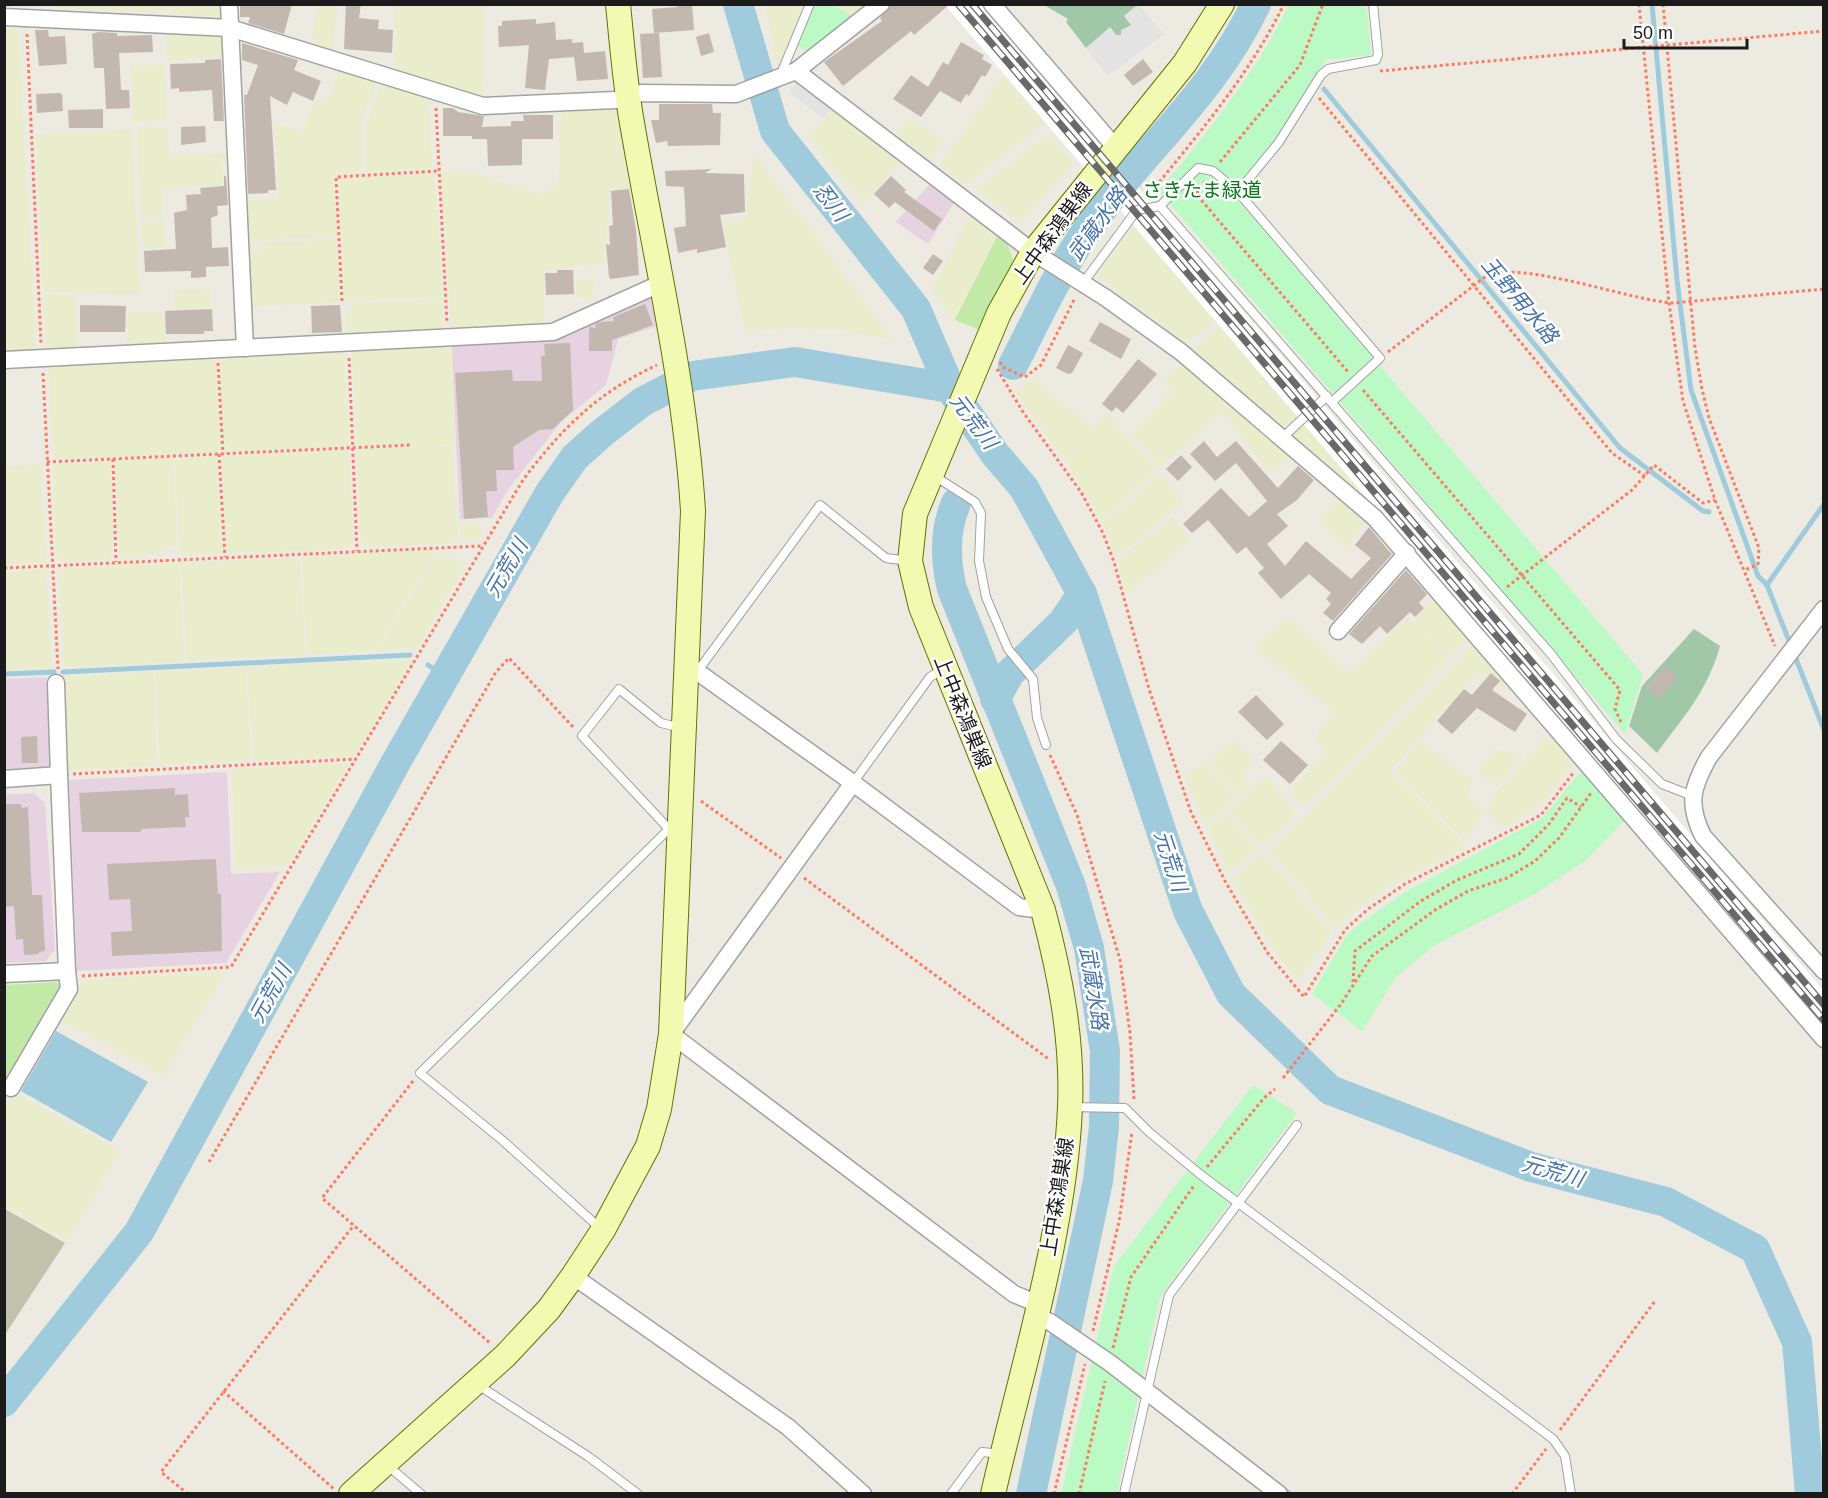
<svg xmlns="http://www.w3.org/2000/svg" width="1828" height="1498" viewBox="0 0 1828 1498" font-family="Arial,'Noto Sans JP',sans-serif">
	<rect width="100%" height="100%" fill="#edeae1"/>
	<g fill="#e7d2e2">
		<path d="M929,185L954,203L928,244L896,222Z"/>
		<path d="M647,297L651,299L657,326L618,339L606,385L561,422L507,491L492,518L460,519L451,345L551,340Z"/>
		<path d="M46,677L51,770L5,772V679Z"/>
		<path d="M227,772L231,874L280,872L226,963L77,971L69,780Z"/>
		<path d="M34,793L45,803L55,949L46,961L5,963L4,795Z"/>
	</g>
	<path fill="#c0c2ac" d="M5,1209L65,1243L6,1333L4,1332Z"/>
	<g fill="#e9edcb">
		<path d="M318,4L338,5L332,50L316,45L312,37Z"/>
		<path d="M60,5H127V11L60,8Z"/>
		<path d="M130,5H167V12L130,11Z"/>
		<path d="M171,5H226V14L220,18L172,13Z"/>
		<path d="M395,5H484L483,99L396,73Z"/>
		<path d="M766,5H806L780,61H776Z"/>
		<path d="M832,5H869L853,16Z"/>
		<path d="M5,28H13L18,33L36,352L5,354Z"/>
		<path d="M166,32L224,36L225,57L167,61Z"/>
		<path d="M131,65H164L167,120L133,122Z"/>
		<path d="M339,69L377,82L362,120L359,172L333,174L337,236L250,241L247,201L278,199L275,124L302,131L316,99L325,102L331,94Z"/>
		<path d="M1003,76L1044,124L966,185L939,165Z"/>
		<path d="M383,84L428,99L432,168L365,172L367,126L371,109Z"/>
		<path d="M614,107L619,109L634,188L610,187L604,263L544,270V328L452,332L441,173L468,172L541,194L559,184L561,111Z"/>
		<path d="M833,110L900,163L863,204L810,137Z"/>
		<path d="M910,118L943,141L930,160L897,135Z"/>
		<path d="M168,127L169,156L230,154L231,164H222L223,185L162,188L163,217L141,218L137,129Z"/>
		<path d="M131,130L140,295L44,291L35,134Z"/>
		<path d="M1048,135L1073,163L1022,222L975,190Z"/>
		<path d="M754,154L848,280L893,340L842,330L790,328L745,332L723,222L745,220Z"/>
		<path d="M434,173L443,296L347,302L344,299L339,179Z"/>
		<path d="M970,215L998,235L955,320L932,290Z"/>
		<path d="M163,222L165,248H146L142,242L141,223Z"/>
		<path d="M1134,226L1215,321L1186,343L1097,275Z"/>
		<path d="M337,240L339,302L248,307L246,251H259L258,243Z"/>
		<path d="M576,280H594L592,299L577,298Z"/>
		<path d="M209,289L211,308L175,309L174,291Z"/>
		<path d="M44,295L75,296L77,350L49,352L46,348Z"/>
		<path d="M442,298L443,333L347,338L346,316L354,304Z"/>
		<path d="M164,312L166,346L127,348L128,313Z"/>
		<path d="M1220,326L1297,417L1284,427L1278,425L1193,349Z"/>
		<path d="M452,345L456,445H356L352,350Z"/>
		<path d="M344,351L349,446L224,451L219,364L228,357L253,359L261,355Z"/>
		<path d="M209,357L216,361L221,452L54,459L48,364Z"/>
		<path d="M1182,363L1290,454L1271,473L1222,412L1160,467L1132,433L1173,391L1165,383Z"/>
		<path d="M1036,378L1051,395L1094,429L1107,415L1157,470L1101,521L1066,461L1091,432L1064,458L1016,392Z"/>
		<path d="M1303,424L1379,513L1291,436Z"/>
		<path d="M431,445L452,448L458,540L453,543L367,547L360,540L357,449Z"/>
		<path d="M349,450L353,540L348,548L227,553L222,456Z"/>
		<path d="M216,456L222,553L180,555L175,459Z"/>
		<path d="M173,459L177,546L162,547V554L119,556L116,460Z"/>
		<path d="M111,461L113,546L108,560L65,562L56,554L53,465Z"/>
		<path d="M40,464L46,562L5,564V467Z"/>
		<path d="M1159,475L1184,501L1121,553H1114L1103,524Z"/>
		<path d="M1341,497L1367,520L1346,548L1318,519Z"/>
		<path d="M1172,517L1190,539L1126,594L1118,565L1119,560Z"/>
		<path d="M481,524L482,539L461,540L460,525Z"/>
		<path d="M429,550L433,554L374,651L311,654L307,651L302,562L307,557Z"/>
		<path d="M436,553L465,564L417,647L377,651Z"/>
		<path d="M288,558L300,561L305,655L187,660L181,563Z"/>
		<path d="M179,563L184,661L64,667L59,575L66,568Z"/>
		<path d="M46,569L52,669L5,670V572Z"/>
		<path d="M1435,597L1470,637L1451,655L1414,621Z"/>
		<path d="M1408,617L1450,657L1343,770L1308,803L1303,804L1291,794L1298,781L1326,752L1316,740L1318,731L1335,713L1254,647L1289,618L1349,673Z"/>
		<path d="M1475,643L1518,696L1478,673L1390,770L1467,847L1395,882L1373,896L1334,928L1270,849L1323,800Z"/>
		<path d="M409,659V666L354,756L254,761L247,667Z"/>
		<path d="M245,667L251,760L160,766L156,671Z"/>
		<path d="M154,672L157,765L67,770L63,676Z"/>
		<path d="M1550,733L1575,761L1544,801L1503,828L1486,810L1496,793Z"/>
		<path d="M1234,740L1255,761L1241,773L1251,785L1239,795L1209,762Z"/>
		<path d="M1421,740L1459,772L1474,780L1467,796L1484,813L1464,840L1396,770Z"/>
		<path d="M1495,749L1522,756L1498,786L1478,772Z"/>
		<path d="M1205,762L1237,798L1205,823L1185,776Z"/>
		<path d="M349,763L289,865L236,870L232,769Z"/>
		<path d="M1266,776L1297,813L1260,847L1229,810Z"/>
		<path d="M1226,813L1257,850L1229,872L1208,827Z"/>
		<path d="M1263,853L1331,933L1298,981L1275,951L1233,879Z"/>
		<path d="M225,972L164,1076L60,1019L83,980Z"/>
		<path d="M15,1093L120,1151L67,1241L5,1206V1112Z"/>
	</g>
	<g fill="#c2e9a5">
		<path d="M998,235L1007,243L1014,262L980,330L955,320Z"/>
		<path d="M57,982L60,987L5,1081V985Z"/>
	</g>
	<g fill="#a1c7a9">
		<path d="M1044,5H1138L1124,16L1131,25L1121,35H1116L1110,28L1086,48L1066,22L1068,19Z"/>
		<path d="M1694,629L1720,646C1707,692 1684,716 1657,753L1629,726L1642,686Z"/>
	</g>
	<g fill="#bbfac4">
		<path d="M816,5H832L853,16L808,51L797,46Z"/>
		<path d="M1289,5H1366L1371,55L1326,60L1273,142L1234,189V195L1643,674L1625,734L1159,191C1210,129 1253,77 1289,5Z"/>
		<path d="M1585,767L1627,818L1585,861L1535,894L1435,945L1396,977L1362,1031L1312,994L1347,935L1366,919L1407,891L1542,818Z"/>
		<path d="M1253,1085L1297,1113L1160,1297L1117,1493L1061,1494L1114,1266Z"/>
	</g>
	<g fill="#e3e3e3">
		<path d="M1138,4L1164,34L1108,76L1086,48L1110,27L1116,35H1121V30L1131,25L1124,16Z"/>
		<path d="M798,83L831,108L824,118L792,95L790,89Z"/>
	</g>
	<path fill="#a0cbdc" d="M56,1031L148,1082L111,1142L21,1091Z"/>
	<path fill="#fff" d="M945,5H982L1823,990V1031Z"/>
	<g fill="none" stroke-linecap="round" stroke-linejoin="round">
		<g stroke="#a0cbdc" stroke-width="5">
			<path d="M1652,4L1677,280L1691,390L1758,576L1767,585L1824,730"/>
			<path d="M1324,89L1620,448L1703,511L1709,512"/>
			<path d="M1767,585L1824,504"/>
			<path d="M428,665L445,676"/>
			<path d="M63,672L410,655"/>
			<path d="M4,674L54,672"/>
			<path d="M1281,1487L1290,1494"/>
		</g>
		<g stroke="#a0cbdc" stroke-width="30">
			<path d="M738,4L775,131L916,309L950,388L995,454L1024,488L1082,594L1188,911L1231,994L1330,1090L1531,1167L1666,1202L1755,1249L1797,1342L1810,1494"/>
			<path d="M1013,365C1035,323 1055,278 1081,239C1136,155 1211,99 1256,4"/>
			<path d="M956,503C944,531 945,560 952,589L1071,886L1089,948L1105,1051L1104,1126L1098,1181L1031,1494"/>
			<path d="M995,699L1010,673L1063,622L1082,594"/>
			<path d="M4,1402L139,1232L396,762L549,494L575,457L602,433L642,402L692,376L795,362L950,388"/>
		</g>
	</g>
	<g fill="#c2b8b0">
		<path d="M240,4H292L284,34L248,23L250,17H240Z"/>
		<path d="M346,4H361L359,18L379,20L378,29L393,30L392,53L344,49Z"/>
		<path d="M676,4H692L694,30L654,33L652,9L677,7Z"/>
		<path d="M891,4H950L914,35L911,31L843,86L824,62L882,21L880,18Z"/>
		<path d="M536,19V24L555,22L556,40L572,39V43L583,42L584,53L605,51L608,79L577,81L574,57L549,59L545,90L525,88L529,45L499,47L498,26H502V21Z"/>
		<path d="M35,30H48L49,37L65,36L67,64L39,66Z"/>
		<path d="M98,32L117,33V36L152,35L153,52L119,53L121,90H129L130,108L106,109L104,68H94L92,34Z"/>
		<path d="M659,33L662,77L643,78L640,34Z"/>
		<path d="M709,33L714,52L701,56L696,37Z"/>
		<path d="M961,42L984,55L982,59L992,65L985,77L982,75L969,96L966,94L961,103L940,91L921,117L893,99L911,75L928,87L943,62L948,65Z"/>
		<path d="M242,43L298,60L294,70L321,81L313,101L293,92L287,105L270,96L276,190H268V193L248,194L244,95H247L258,65L242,60Z"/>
		<path d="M221,59L224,121H214L212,90L179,92V88L171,89L170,64L205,63V60Z"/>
		<path d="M1143,59L1153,72L1133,86L1124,75Z"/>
		<path d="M59,93L62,94L63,111L37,113L36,94Z"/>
		<path d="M659,104H712L713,113H721L720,145L668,146L667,141L656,143L651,120H659Z"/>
		<path d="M443,108H453L458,112L484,116L482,127L511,126V121H524L523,115H553V139H522V165L488,166L487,139H472V136H443Z"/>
		<path d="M103,109V128H69L68,110Z"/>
		<path d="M205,126L206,142L181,145V127Z"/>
		<path d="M712,169L705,173L744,174L745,212L720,215L726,247L697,253V249L678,253L674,228L686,226L684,187L666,186L665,171Z"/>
		<path d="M224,176H226L228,205L217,206L218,215L211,218L212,248L228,247L229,266L206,267V277L191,278V271L145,272L144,251L176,249L174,213L187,210L186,195L201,194L200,188L224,186Z"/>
		<path d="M891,176L906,190L904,192L942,219L934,231L895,202L889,208L874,194Z"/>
		<path d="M629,189L636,230L639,275L611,279L609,277L606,244L610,245L609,226L613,225L611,191Z"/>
		<path d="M933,254L943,261L933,275L923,268Z"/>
		<path d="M557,270H573L574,294L546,295L545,273H557Z"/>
		<path d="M645,304L653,325L612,340V351H589V327L596,328L595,324L602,322L614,321L613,317Z"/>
		<path d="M80,305L126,306L125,332H80Z"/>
		<path d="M340,305L342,332L312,333L311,306Z"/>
		<path d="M212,309L213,331H204V334H166L165,311Z"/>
		<path d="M1100,322L1131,339L1121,359L1089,341Z"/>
		<path d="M570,343L573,410L553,429L539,430L513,447L514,470H496L497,491H486L488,517L464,519L455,373L512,370L513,381H542L541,356H545L544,344Z"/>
		<path d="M1068,345L1083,353L1072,373L1068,374L1056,368Z"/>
		<path d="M1138,359L1157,374L1123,413L1116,407L1112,412L1102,404Z"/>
		<path d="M1204,441L1217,457L1236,441L1278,488L1298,466L1314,480L1297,500L1277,514L1288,526L1267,544L1285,566L1306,541L1351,579L1371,558L1355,545L1369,527L1388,550L1392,554L1333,621L1323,613L1331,604L1326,599L1331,593L1309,574L1281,599L1258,573L1264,568L1246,547L1237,554L1208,520L1192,533L1183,524L1221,488L1249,517L1267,501L1236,463L1215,481L1190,454Z"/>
		<path d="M1181,455L1192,467L1178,481L1166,469Z"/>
		<path d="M1406,570L1427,594L1419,603L1424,608L1415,617L1410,612L1387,634L1380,626L1362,644L1349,634Z"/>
		<path d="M1665,666L1678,677L1659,699L1646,687Z"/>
		<path d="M1491,673L1500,681L1492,690L1527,714L1515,732L1477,708L1452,734L1437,721L1464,689L1472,695Z"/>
		<path d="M1256,695L1284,724L1267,740L1238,712Z"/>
		<path d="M37,736L38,763H22L21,737Z"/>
		<path d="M1281,741L1308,765L1290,784L1263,760Z"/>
		<path d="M175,788V795L188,794L189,817H185L186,827L141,829V832H82L79,793Z"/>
		<path d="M4,804H21V808L28,807L32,895H42L45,951L39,952V954L24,955L23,939L16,940L14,906L4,907Z"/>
		<path d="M216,859L218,894H221L222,951L112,956L111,932L132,931L130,899L109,900L107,864Z"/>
	</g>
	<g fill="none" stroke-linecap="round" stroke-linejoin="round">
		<g stroke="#a2a2a2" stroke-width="10">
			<g id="lane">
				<path d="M780,76L810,4"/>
				<path d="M1238,192L1279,142L1321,75L1328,69L1376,60L1378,54L1373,4"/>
				<path d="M1160,206L1551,654L1616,739L1662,784L1693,796"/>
				<path d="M1083,283L1137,210L1160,206L1198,168L1213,171L1238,192L1380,358L1332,402"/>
				<path d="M1282,438L1327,396"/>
				<path d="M933,475L975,502L981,513L979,561L986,597L1008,649L1033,679L1037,718L1046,745"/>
				<path d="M697,672L820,505L886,558L908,561"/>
				<path d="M853,783L930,677L943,669"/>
				<path d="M675,830L669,829L582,736L619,689L661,723L682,728"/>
				<path d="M1071,1107L1125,1108L1149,1132L1201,1175L1553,1439L1565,1456L1571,1494"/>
				<path d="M601,1229L502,1140L420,1073L669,829"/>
				<path d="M475,1383L589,1457L638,1494"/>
				<path d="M387,1465L421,1494"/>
				<path d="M951,1494L982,1452L1001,1454"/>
				<path d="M1124,1494L1169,1295L1297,1125"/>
			</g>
		</g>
		<g stroke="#a2a2a2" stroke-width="19">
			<g id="street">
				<path d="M229,4L245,348"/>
				<path d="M992,4L1116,148"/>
				<path d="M4,17L230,28L483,106L615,100L641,93L736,94L796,71L881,4"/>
				<path d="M796,71L1033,252L1106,298L1181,352L1375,518L1824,1039"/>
				<path d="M4,360L553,332L664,282"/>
				<path d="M1824,609L1709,757C1692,787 1687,804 1703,836L1824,971"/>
				<path d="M1338,631L1407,553"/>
				<path d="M685,663L853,783L1019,907L1043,910"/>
				<path d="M56,683L59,775"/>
				<path d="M4,779L59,775L67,971L4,974"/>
				<path d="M853,783L671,1034L1014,1294L1038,1304"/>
				<path d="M11,1088L69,989L67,971"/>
				<path d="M573,1276L788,1427L863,1494"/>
				<path d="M1035,1316L1050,1322L1110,1363L1279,1494"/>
			</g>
		</g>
		<g stroke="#607203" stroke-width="26">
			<g id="secondary">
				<path d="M351,1494L505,1356L549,1309L573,1276L603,1230L648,1146L659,1109L671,1034L693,511C685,380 654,252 632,123C625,84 622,44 618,4"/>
				<path d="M993,1494C1021,1371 1065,1232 1070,1107C1073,1040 1060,974 1043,910L921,607L910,561L915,514L999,313L1033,252L1185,63L1222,4"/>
			</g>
		</g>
		<g stroke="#fc7c63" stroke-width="3" stroke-dasharray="3 3" stroke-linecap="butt">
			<path d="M1639,4L1669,303L1683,401L1715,500L1775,646"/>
			<path d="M1663,4L1695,348L1702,389L1709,418L1759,548L1758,564L1745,570"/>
			<path d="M27,34L41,343"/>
			<path d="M1380,71L1824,31"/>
			<path d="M1319,98L1612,453L1645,476"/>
			<path d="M436,108L447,323"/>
			<path d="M1220,162L1300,65L1323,4"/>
			<path d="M1205,181L1196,194L1349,373"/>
			<path d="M1148,196C1198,134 1249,76 1284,4"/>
			<path d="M342,301L336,177L438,171"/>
			<path d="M1388,352L1485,277C1516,258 1632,301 1673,303L1824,289"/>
			<path d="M349,358L357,551"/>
			<path d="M1000,362L1003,367L1025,377L1041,365L1075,298"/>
			<path d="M218,363L223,454"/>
			<path d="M997,369L1023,412L1081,492L1103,533L1114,562L1149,689L1191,812L1225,881L1267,952L1304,997L1345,930L1368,909L1405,884L1541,815L1574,772"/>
			<path d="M43,373L58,669"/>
			<path d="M1363,390L1620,690L1615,709L1621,722"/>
			<path d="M219,454L225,557"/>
			<path d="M113,459L116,562"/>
			<path d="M47,462L411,445"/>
			<path d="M4,568L482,546"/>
			<path d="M1507,587L1632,490L1654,465L1703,503L1715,500"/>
			<path d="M1050,755L1077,815L1120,960L1130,1033L1134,1099"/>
			<path d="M73,774L356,759"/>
			<path d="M701,801L781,858"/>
			<path d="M804,878L1050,1060"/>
			<path d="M82,976L231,967L523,480C562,428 597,393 657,365"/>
			<path d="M1353,982L1355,951L1421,901L1457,880L1519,854L1549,824L1567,798L1581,807"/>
			<path d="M1283,1078L1341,1004L1372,956L1435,910L1468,891L1507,878L1535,861L1559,838L1591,793"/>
			<path d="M413,1081L322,1198L490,1343"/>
			<path d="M209,1162L496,672L509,658L574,728"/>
			<path d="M1207,1167L1264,1098L1275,1089"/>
			<path d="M1093,1331L1119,1222L1132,1132"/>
			<path d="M1113,1348L1131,1277L1195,1184"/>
			<path d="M223,1391L334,1489"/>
			<path d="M1560,1430L1655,1301"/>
			<path d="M188,1494L161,1472L354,1225"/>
			<path d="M1054,1494L1085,1364"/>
			<path d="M1079,1494L1105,1381"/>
			<path d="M1512,1494L1546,1449"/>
		</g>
		<use href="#lane" stroke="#fff" stroke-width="8"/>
		<use href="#street" stroke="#fff" stroke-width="16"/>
		<use href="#secondary" stroke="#f2fab2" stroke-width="24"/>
		<g stroke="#696969" stroke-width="7">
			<g id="rail">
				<path d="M958,4L1824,1020"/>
				<path d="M972,4L1824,1005"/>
			</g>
		</g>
		<use href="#rail" stroke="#fff" stroke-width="4.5" stroke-dasharray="14" stroke-linecap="butt"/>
	</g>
	<g text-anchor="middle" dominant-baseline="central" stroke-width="5" stroke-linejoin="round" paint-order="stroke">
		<g font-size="20" fill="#097a19" stroke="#fff">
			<text x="1202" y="190">さきたま緑道</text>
		</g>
		<g font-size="20" fill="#1b1b1b" stroke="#fff">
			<text transform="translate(1052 233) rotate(-54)">上中森鴻巣線</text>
			<text transform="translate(963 712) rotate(68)">上中森鴻巣線</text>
			<text transform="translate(1057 1197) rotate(-81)">上中森鴻巣線</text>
		</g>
		<g font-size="21" font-style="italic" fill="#4774ac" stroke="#fff">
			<text transform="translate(831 202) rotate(52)">忍川</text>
			<text transform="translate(1097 224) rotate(-54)">武蔵水路</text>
			<text transform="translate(1520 300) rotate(50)">玉野用水路</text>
			<text transform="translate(974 421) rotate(53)">元荒川</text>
			<text transform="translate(506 568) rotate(-60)">元荒川</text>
			<text transform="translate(1171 861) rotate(72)">元荒川</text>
			<text transform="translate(1094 988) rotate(81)">武蔵水路</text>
			<text transform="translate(270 993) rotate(-61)">元荒川</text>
			<text transform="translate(1553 1171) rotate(16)">元荒川</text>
		</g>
	</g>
	<rect width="1828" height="1498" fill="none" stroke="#1b1b1b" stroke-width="12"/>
	<path d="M1624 39v9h123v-9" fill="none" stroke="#1b1b1b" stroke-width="3"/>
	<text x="1633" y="39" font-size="18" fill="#1b1b1b" stroke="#ffffff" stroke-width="4.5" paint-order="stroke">50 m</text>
</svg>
